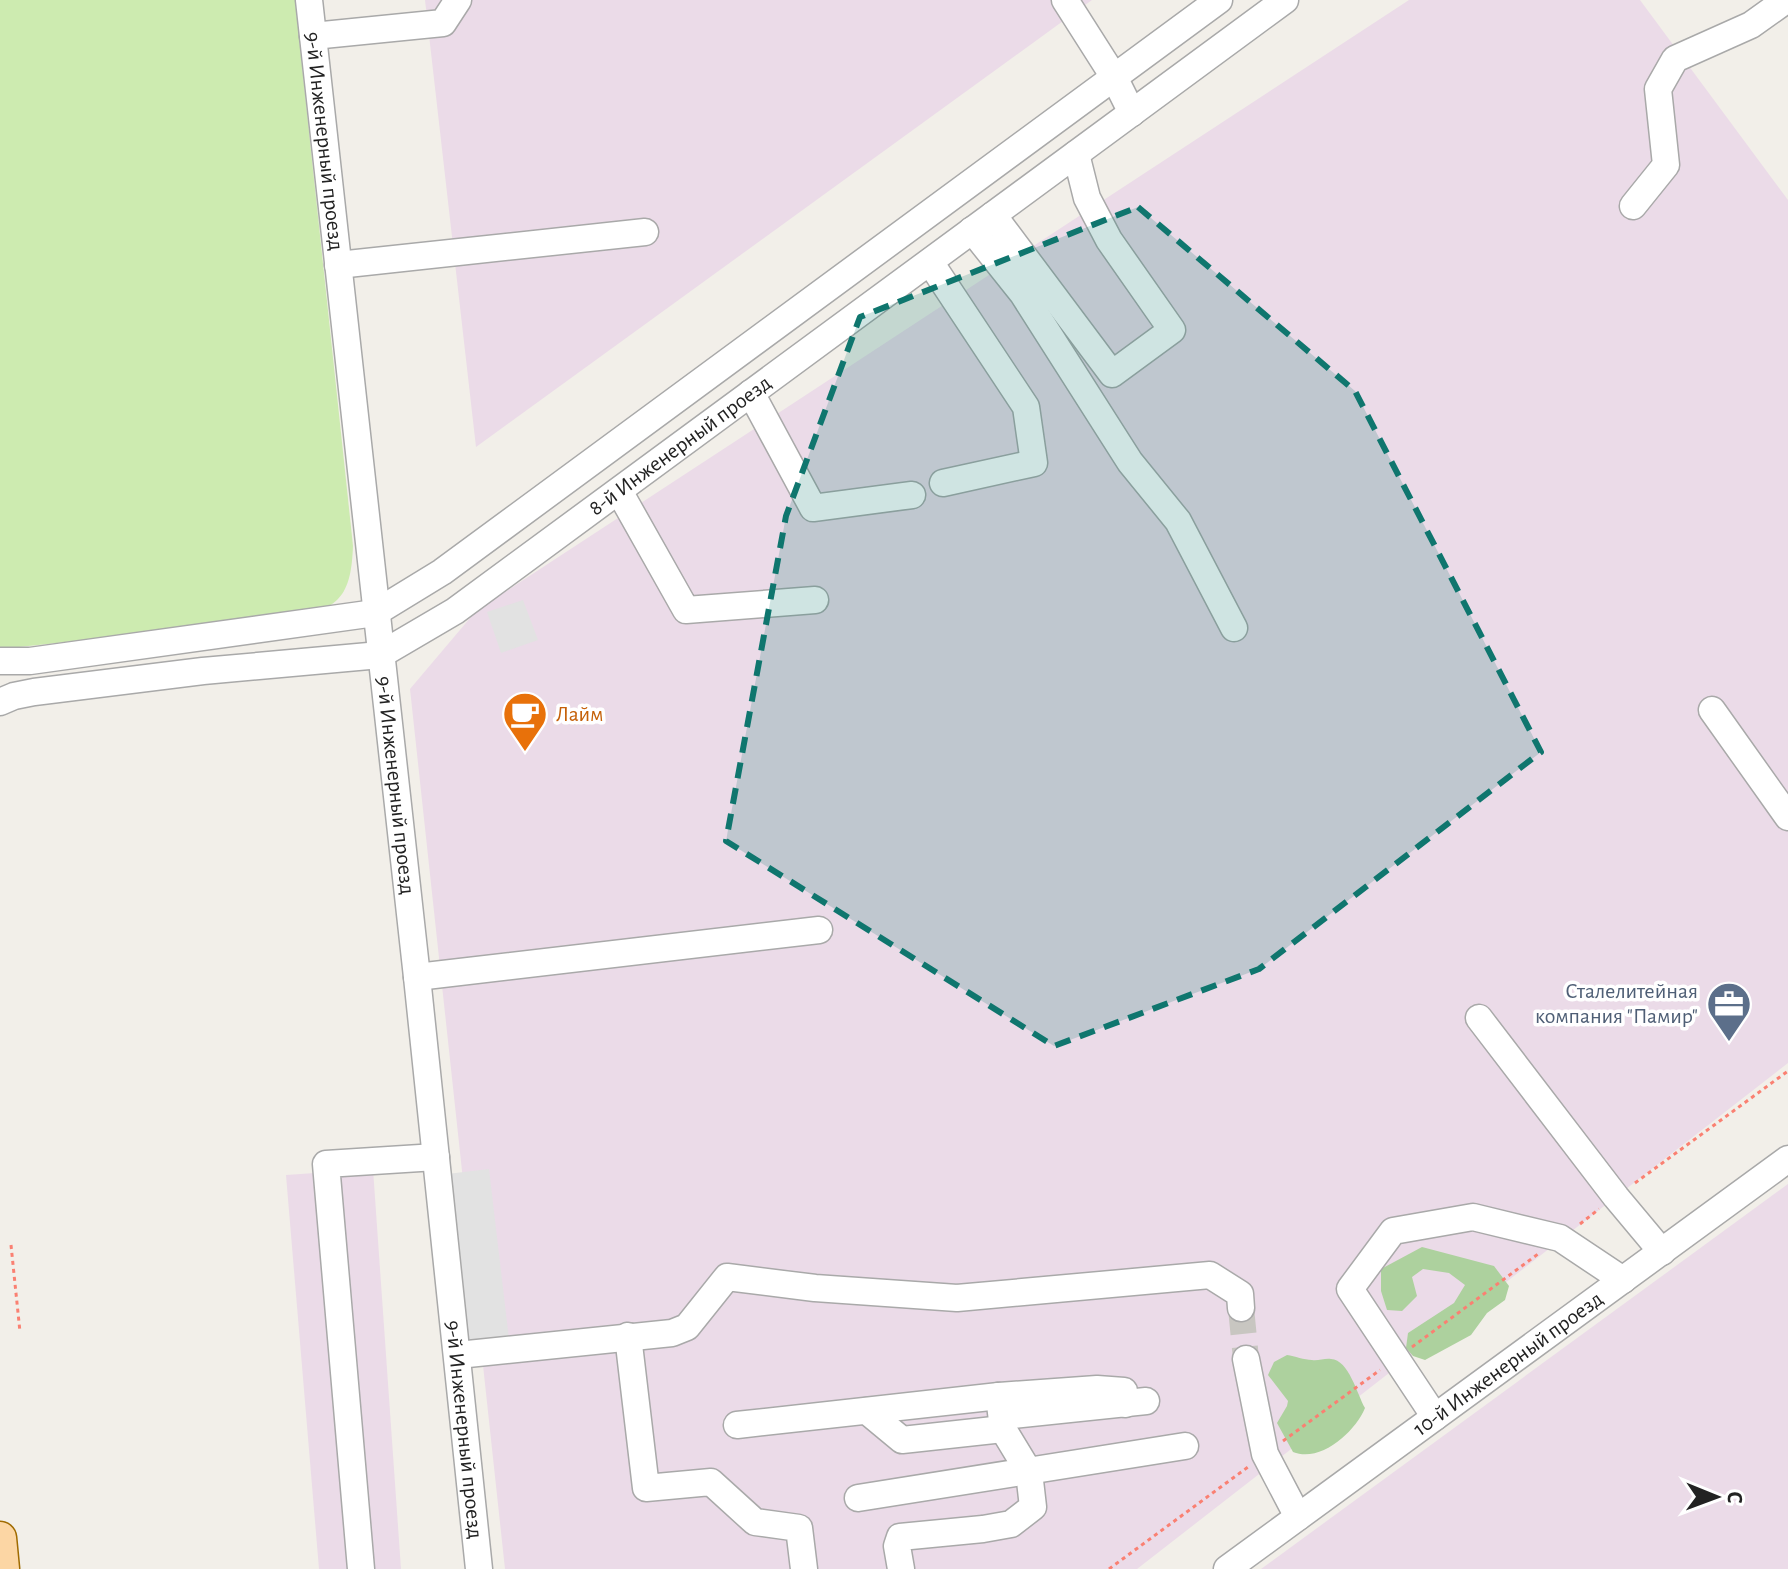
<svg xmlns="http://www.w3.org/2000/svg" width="1788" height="1569" viewBox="0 0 1788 1569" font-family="'Alegreya Sans',sans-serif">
	<rect width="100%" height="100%" fill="#f2efe9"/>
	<g fill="#ebdbe8">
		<path d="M425,0H1092L476,447Z"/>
		<path d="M1409,0H1640L1788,200V1063L1137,1569H505L410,689L476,611Z"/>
		<path d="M373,1169L401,1569H319L286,1175Z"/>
		<path d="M1788,1184V1569H1261Z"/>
	</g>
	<path fill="#cdebb0" d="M0,0H295L353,546C351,592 342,608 295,618L0,649Z"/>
	<g fill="#add19e">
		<path d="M1422,1247L1494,1266L1509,1286L1505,1300L1487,1313L1471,1335L1425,1360L1413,1356L1406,1348L1408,1333L1454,1303L1465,1285L1449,1273L1423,1269L1412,1277L1417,1296L1402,1311L1387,1310L1381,1291V1269Z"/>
		<path d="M1287,1355C1295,1356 1304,1360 1312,1360C1318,1361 1325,1358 1331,1359C1349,1360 1357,1394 1365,1408C1355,1432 1321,1463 1293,1452L1277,1423L1287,1406L1288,1401L1268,1375L1274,1362Z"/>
	</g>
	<g fill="#e2e2e2">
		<path d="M523,600L538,640L501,653L487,612Z"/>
		<path d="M489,1169L509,1339L467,1344L447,1174Z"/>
	</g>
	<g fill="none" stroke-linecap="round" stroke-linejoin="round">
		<path stroke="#c8c6c1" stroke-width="26" stroke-dasharray="26 13" stroke-linecap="butt" d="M1241,1308L1246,1359"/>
		<g stroke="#a9a9a9" stroke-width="29">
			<g id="minor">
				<path id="s1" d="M309,0L417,977L479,1569"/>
				<path d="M1065,0L1114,77L1132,113"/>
				<path d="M313,36L443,23L458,0"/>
				<path d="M1633,206L1666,165L1658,89L1675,59L1751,25L1786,0"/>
				<path d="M993,215L1112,374L1172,330L1109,240L1087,198L1076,154"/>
				<path d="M972,230L1023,294L1130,462L1178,521L1234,628"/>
				<path d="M930,262L1026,407L1034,463L943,483"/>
				<path d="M338,265L645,232"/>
				<path d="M751,393L813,508L912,495"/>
				<path d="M619,491L686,610L815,600"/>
				<path d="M0,661H30L375,613L442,572L1219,0"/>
				<path id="s2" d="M0,702L14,696L34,692L203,671L380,655L455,611L1285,0"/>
				<path d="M1712,710L1788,817"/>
				<path d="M417,977L819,930"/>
				<path d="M1479,1018L1616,1197L1662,1252"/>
				<path d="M628,1336L646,1488L711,1482L755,1522L799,1528L804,1569"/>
				<path d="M458,1355L672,1333L687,1327L727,1277L815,1288L957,1298L1210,1275L1240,1294L1241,1308"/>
				<path d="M1246,1359L1265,1454L1298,1517"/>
				<path d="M867,1411L902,1440L1003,1429"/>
				<path d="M1003,1416L1146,1401"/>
				<path d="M1435,1417L1350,1289L1393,1231L1473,1217L1560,1238L1623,1280"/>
				<path d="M737,1425L999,1396L1097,1389L1124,1391L1125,1404"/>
				<path d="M858,1498L1185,1446"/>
				<path d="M361,1569L326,1164L436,1157"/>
				<path d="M901,1569L897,1546L900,1537L983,1529L1011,1524L1033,1507L1029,1472L1003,1429L999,1396"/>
				<path id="s3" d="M1227,1569L1788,1159"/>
			</g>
		</g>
		<g stroke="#a06b00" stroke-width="35">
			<path id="major" d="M0,1538L3,1569"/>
		</g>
		<g stroke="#fa8072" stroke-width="3" stroke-dasharray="4 4" stroke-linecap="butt">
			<path d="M1635,1183L1788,1071"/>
			<path d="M1580,1224L1599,1209"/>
			<path d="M11,1245L20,1332"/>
			<path d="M1412,1347L1538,1254"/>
			<path d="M1283,1441L1380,1370"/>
			<path d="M1109,1569L1248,1467"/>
		</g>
		<use href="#minor" stroke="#fff" stroke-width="26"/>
		<use href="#major" stroke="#fcd6a4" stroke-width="32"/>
	</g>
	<path fill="#0f766e" fill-opacity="0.2" stroke="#0f766e" stroke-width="6" stroke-dasharray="16 10" stroke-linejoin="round" d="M1138,207L1355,391L1541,752L1259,969L1054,1046L726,841L786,516L860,317Z"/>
	<defs>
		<g id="cafe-pin" transform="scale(2.3)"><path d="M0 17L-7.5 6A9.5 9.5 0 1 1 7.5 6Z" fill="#e8710a" stroke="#fff"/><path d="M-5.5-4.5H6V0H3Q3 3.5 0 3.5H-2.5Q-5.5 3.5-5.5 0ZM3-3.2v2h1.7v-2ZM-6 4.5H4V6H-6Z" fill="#fff"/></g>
		<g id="office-pin" transform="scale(2.3)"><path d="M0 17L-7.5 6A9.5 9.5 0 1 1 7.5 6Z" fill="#5c6f8a" stroke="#fff"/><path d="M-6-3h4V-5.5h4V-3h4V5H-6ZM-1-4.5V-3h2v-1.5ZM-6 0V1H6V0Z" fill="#fff"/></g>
	</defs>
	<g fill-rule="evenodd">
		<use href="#cafe-pin" x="525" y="714"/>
		<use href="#office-pin" x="1729" y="1004"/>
	</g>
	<g text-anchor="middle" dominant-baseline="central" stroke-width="7" stroke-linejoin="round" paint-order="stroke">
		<g font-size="22" fill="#222" stroke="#fff">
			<text stroke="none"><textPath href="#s1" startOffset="142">9-й Инженерный проезд</textPath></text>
			<text stroke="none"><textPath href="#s2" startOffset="750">8-й Инженерный проезд</textPath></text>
			<text stroke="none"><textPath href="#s1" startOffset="790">9-й Инженерный проезд</textPath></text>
			<text stroke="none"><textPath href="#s3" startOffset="348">10-й Инженерный проезд</textPath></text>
			<text stroke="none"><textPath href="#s1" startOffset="1438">9-й Инженерный проезд</textPath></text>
		</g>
		<g font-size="22" fill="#c56008" stroke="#fff" text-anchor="start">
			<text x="556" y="714">Лайм</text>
		</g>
		<g font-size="22" fill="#4e5e75" stroke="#fff" text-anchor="end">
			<text x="1698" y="991">Сталелитейная<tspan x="1698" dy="25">компания "Памир"</tspan></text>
		</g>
	</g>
	<g transform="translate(1716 1497) rotate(91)" stroke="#ffffff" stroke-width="6" paint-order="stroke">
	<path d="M0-6L14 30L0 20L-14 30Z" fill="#222222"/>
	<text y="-12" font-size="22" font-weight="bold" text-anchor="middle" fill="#222222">С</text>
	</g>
</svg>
